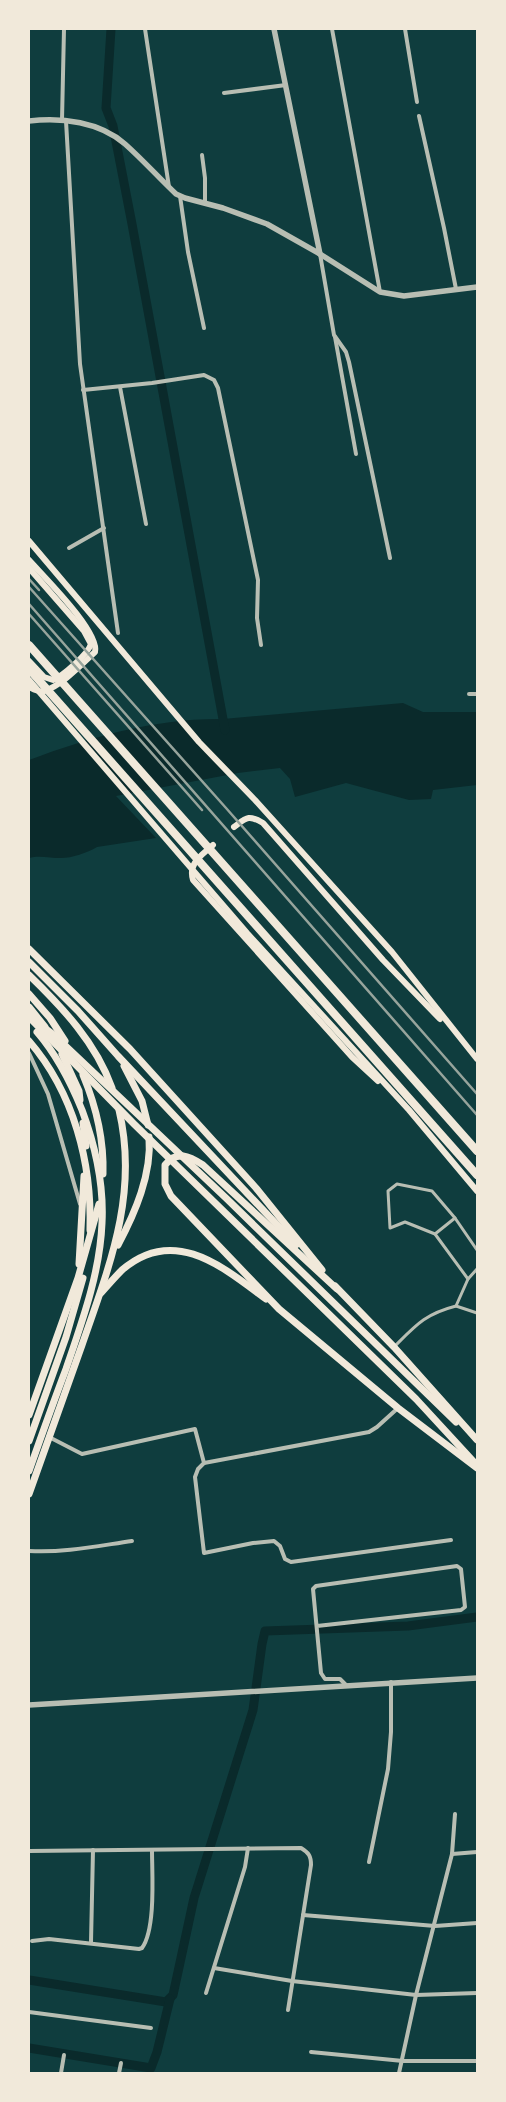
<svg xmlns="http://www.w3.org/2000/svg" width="506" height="2102" viewBox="0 0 506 2102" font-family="'Playfair Display',serif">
	<rect width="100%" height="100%" fill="#0f3d3e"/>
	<path fill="#0a2a2b" d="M403,703L423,712H477V785L433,790L431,799L409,800L346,783L295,797L290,779L280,768L238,773L116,796L156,838L97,847C87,853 72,858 61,858C50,858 39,855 29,858V760C90,737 157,718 223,719Z"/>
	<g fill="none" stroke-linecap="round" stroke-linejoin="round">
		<g stroke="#0a2a2b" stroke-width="9">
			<path d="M111,29L106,108L113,126L132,224L225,730"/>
			<path d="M29,1980L166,2002L173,1995L194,1898L253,1710L262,1644L265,1631L408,1626L477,1617"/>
			<path d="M29,2048L151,2068L157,2052L170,1999"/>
		</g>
		<g stroke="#b8beb3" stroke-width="3">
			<path d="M435,1234L455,1218"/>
			<path d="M468,1279L435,1234L405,1222L390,1228L388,1191L397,1184L432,1191L455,1218L477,1250"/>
			<path d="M456,1306L477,1313"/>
			<path d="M394,1347C416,1325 425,1314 456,1306L468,1279L477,1269"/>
		</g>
		<g stroke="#b8beb3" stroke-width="4">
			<path d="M145,29L169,187"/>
			<path d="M332,29L380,292"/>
			<path d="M405,29L417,102"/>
			<path d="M224,93L286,85"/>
			<path d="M419,116L444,228L456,289"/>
			<path d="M62,120L64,29"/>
			<path d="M66,121L80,364L118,633"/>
			<path d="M202,155L205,178V203"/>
			<path d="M180,196L188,252L204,328"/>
			<path d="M320,254L334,335L346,352L349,362L390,558"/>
			<path d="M335,337L356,454"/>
			<path d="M120,387L146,524"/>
			<path d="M83,390L152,383L204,375L214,380L218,388L258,580L257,618L261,645"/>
			<path d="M69,548L104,528"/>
			<path d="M469,694H477"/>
			<path d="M29,1053L48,1094L80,1204"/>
			<path d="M49,1437L82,1454L195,1429L204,1463L198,1469L195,1477L204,1553L253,1543L274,1541L280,1546L285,1559L291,1562L451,1540"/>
			<path d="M204,1463L369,1432L377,1427L398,1408"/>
			<path d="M29,1551C64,1553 97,1546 132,1541"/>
			<path d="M317,1626L461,1610L465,1607L461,1569L457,1566L316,1586L313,1589L321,1673L325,1679H340L346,1685"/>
			<path d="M29,1851L301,1848C309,1853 311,1856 311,1865L288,2010"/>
			<path d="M452,1854L477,1852"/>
			<path d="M369,1862L388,1769L391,1732V1682"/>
			<path d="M303,1915L435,1926L477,1923"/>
			<path d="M32,1941L49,1939L139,1949L142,1948C156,1929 152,1873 152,1850"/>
			<path d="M91,1942L93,1850"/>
			<path d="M214,1968L292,1981L416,1995L477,1993"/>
			<path d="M206,1993L245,1867L248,1848"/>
			<path d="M29,2012L151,2028"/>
			<path d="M311,2052L403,2061H477"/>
			<path d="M61,2073L64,2055"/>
			<path d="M119,2073L121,2063"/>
			<path d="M399,2073L416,1995L452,1854L455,1814"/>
		</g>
		<g stroke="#b8beb3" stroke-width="5.5">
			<path d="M274,29L320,254"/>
			<path d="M29,121C62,117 100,122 125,144C143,160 159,178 176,194L185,198L223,208L267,224L320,254L380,292L404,296L477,287"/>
			<path d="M29,1705L477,1678"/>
		</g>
		<g stroke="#f1e9da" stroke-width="6">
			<path d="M29,541L199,742L255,800L392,952L477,1059"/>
			<path d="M29,560C44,577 100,632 95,652C82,664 61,686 44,691C39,693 33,689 29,687"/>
			<path d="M29,568L84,631L91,644C88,654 63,676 53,680L44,677L29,661"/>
			<path d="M29,680L247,933L409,1110L477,1191"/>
			<path d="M234,827C246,818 248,814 263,823L383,960L440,1019"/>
			<path d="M213,845C201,856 188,863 193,880L352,1057L378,1081"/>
		</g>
		<g stroke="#f1e9da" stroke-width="7">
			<path d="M29,949L130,1049L256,1188L322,1270"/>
			<path d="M29,962L78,1011L118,1056L296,1245"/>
			<path d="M29,975C63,1008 96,1043 112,1088"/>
			<path d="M29,994L50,1018L65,1041"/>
			<path d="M29,1007L45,1027"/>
			<path d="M29,1017L134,1124L416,1399L474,1462"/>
			<path d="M42,1026L54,1035L227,1199L456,1422"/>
			<path d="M29,1041C74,1093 92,1163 90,1230"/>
			<path d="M62,1054L79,1091L80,1100"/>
			<path d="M124,1066L142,1101L148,1125"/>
			<path d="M83,1075C96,1106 104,1141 103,1174"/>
			<path d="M83,1123L86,1146"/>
			<path d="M118,1245C135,1213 152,1174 149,1137"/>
			<path d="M79,1264L84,1176"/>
			<path d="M335,1286L394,1347L477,1440"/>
			<path d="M337,1289L203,1165C189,1156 177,1150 165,1165V1184L171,1196L279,1309L398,1408L477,1468"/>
			<path d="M101,1293C108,1285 115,1277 122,1270C174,1225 223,1267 266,1299"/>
			<path d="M29,1415L78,1278L99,1204"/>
			<path d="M29,1441L66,1337L83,1278"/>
			<path d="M29,1471C41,1437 53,1403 66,1369C82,1322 100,1273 102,1223C104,1185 95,1145 82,1110C71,1083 56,1054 37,1032"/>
			<path d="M29,1494C46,1445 64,1395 82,1345C109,1267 139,1194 119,1110"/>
		</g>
		<g stroke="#f1e9da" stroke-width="8">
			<path d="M29,645L477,1151"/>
			<path d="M29,669L477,1175"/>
		</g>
		<g stroke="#97a49c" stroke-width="2.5">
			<path d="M29,579L39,590"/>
			<path d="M29,587L226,808L477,1094"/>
			<path d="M29,604L477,1115"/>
			<path d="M29,614L202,810"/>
		</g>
	</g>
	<rect width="506" height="2102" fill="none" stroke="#f1e9da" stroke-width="60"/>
</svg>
